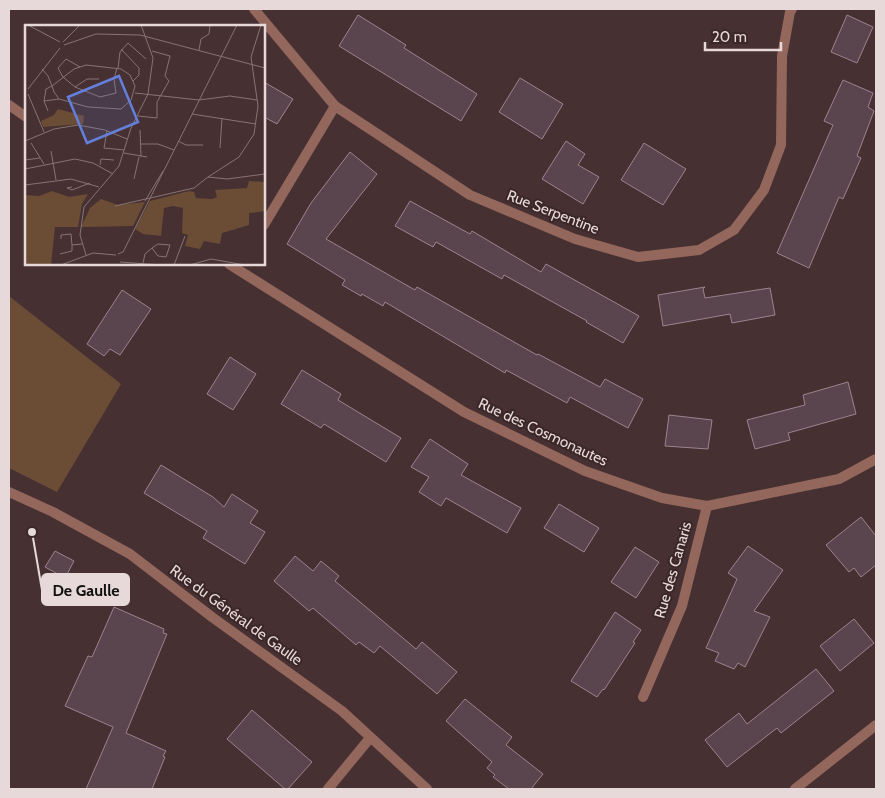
<svg xmlns="http://www.w3.org/2000/svg" width="885" height="798" viewBox="0 0 885 798" font-family="Cabin,sans-serif">
	<rect width="100%" height="100%" fill="#463032"/>
	<path fill="#6b4c35" d="M9,296L121,384L57,492L9,468Z"/>
	<g fill="#5a454f" stroke="#9b848f">
		<path d="M358,15L406,45L404,48L477,94L461,121L339,46Z"/>
		<path d="M847,15L873,27L857,63L831,52Z"/>
		<path d="M520,78L563,104L542,139L499,112Z"/>
		<path d="M843,80L873,93L868,107L874,111L857,156L861,158L843,199L839,197L809,268L777,253L833,125L824,121Z"/>
		<path d="M264,82L293,99L277,124L264,117Z"/>
		<path d="M566,141L585,154L578,165L599,177L583,204L542,179Z"/>
		<path d="M644,143L686,169L663,205L621,180Z"/>
		<path d="M350,152L377,174L326,239L415,290L417,287L537,355L538,354L600,387L605,379L643,399L628,428L570,397L567,403L506,370L505,373L385,302L383,306L362,294L361,296L342,285L345,280L287,244L311,203Z"/>
		<path d="M410,201L470,234L472,231L541,272L546,264L639,316L623,343L586,322L587,321L504,275L502,279L436,242L433,247L395,226Z"/>
		<path d="M705,287L703,289L705,298L770,288L775,315L732,323L730,314L663,326L658,295Z"/>
		<path d="M122,290L151,309L120,355L110,349L104,356L87,344Z"/>
		<path d="M230,357L256,374L233,410L207,394Z"/>
		<path d="M302,370L341,394L338,400L401,438L386,462L324,424L321,428L281,404Z"/>
		<path d="M848,382L856,414L788,433L790,440L755,449L747,420L805,405L803,395Z"/>
		<path d="M669,415L712,420L708,449L665,446Z"/>
		<path d="M430,439L468,464L461,475L521,508L507,533L446,498L441,506L419,492L429,477L411,467Z"/>
		<path d="M161,465L213,497L224,507L232,494L258,511L250,523L265,532L245,564L203,538L207,531L144,493Z"/>
		<path d="M559,504L599,528L584,552L544,528Z"/>
		<path d="M861,517L876,536V565L861,577L854,568L849,572L826,545Z"/>
		<path d="M748,546L783,570L754,611L770,617L745,667L738,663L734,669L715,661L719,653L706,648L737,579L728,573Z"/>
		<path d="M635,547L659,562L636,598L611,582Z"/>
		<path d="M55,551L74,561L65,578L45,567Z"/>
		<path d="M295,556L313,571L321,561L339,576L335,581L416,649L422,642L457,672L437,694L380,646L374,653L359,642L356,645L313,608L309,611L274,581Z"/>
		<path d="M114,607L164,629L163,633L167,634L126,733L166,751L163,756L165,757L152,789H86L113,727L65,706L88,656L92,657Z"/>
		<path d="M615,612L641,630L633,642L635,643L604,690L603,689L597,697L571,681Z"/>
		<path d="M854,619L874,643L840,671L820,646Z"/>
		<path d="M816,669L834,691L781,733L777,728L727,767L705,740L739,713L747,724Z"/>
		<path d="M465,699L512,737L506,745L543,774L531,789H509L493,777L495,775L487,768L492,762L446,721Z"/>
		<path d="M252,710L312,762L288,789H285L227,739Z"/>
	</g>
	<g fill="none" stroke-linecap="round" stroke-linejoin="round">
		<g stroke="#94675c" stroke-width="10">
			<path d="M254,9L335,106L470,195L575,239L638,257L699,250L734,230L764,190L781,145L782,56L790,12L792,9"/>
			<path d="M9,105L26,117"/>
			<path d="M264,225L335,106"/>
			<path d="M229,264L464,412L585,471L662,498L707,506L839,479L876,459"/>
			<path d="M9,492L53,512L130,554L212,617L342,711L427,789"/>
			<path d="M643,697L682,606L707,506"/>
			<path d="M328,789L370,738"/>
			<path d="M795,789L876,725"/>
		</g>
	</g>
	<g text-anchor="middle" dominant-baseline="central" stroke-width="4" stroke-linejoin="round" paint-order="stroke">
		<g font-size="15" fill="#e7d9da" stroke="#3b2628">
			<text transform="translate(553 212) rotate(21)">Rue Serpentine</text>
			<text transform="translate(543 432) rotate(25)">Rue des Cosmonautes</text>
			<text transform="translate(673 570) rotate(-74)">Rue des Canaris</text>
			<text transform="translate(236 615) rotate(36)">Rue du Général de Gaulle</text>
		</g>
	</g>
	<g transform="translate(25 25)">
		<rect width="240" height="240" fill="#463032"/>
		<path d="M33,84L59,91L58,99L18,102L16,96L29,90ZM224,156L240,157V186L224,188V200L197,208L195,219L179,216L175,224L160,221L163,210L157,208L158,183L148,181L139,183L136,211L118,209L110,204L125,176L164,166L169,167L171,173L187,174L192,172L190,165L222,163ZM27,166L44,172L63,169L57,179L53,202H30L26,240H0V170L14,171ZM76,174L93,180L120,177L108,201L56,202L65,183Z" fill="#6b4c35"/>
		<path fill="none" stroke="#867475" stroke-width="1" d="M3,0L35,17M38,17L55,0M39,20L71,9L115,10L240,43M96,24L114,43V50L108,56M174,25L176,14L184,9L185,1M55,42L41,34L33,43L38,52L50,62L75,72L91,68L89,54L92,43M93,43L95,27L103,18L121,34M17,44L23,51L27,61L29,67L34,74L63,82L96,84L106,75L110,61L105,50L96,44L61,40L49,44L27,61L21,64L19,76L23,86M50,62L62,54H74M3,64L35,23M110,68L174,75L205,71L232,75M3,69L19,107M19,76L34,74M167,89L231,99M113,91L132,93V77L144,56L140,51L145,31L127,26M115,105L116,132M82,106L79,123L99,125M0,116L29,104L53,100L80,105L102,114M153,116L161,120H178M6,118L19,139M116,119H133L149,125M195,123L197,93M26,126L31,155M99,128L122,132M0,135L15,133M75,140L76,134L89,135M0,144L50,134L68,138L88,149M183,152L214,132L229,109L233,81L226,32L236,0M109,154L114,132M0,160L46,154L74,162M47,162L42,163L47,165L65,158M120,176L138,146M90,181L169,163L183,152L202,154L240,149M36,214V210L46,209L47,220L57,219M35,229L47,226V220M93,229L98,227L212,0M61,230L55,210L59,182L94,141L106,103L123,69L128,33L116,0M95,237L136,240M118,238L120,229L127,223L133,231L141,232L145,220L133,219L127,223M36,240L68,228L91,230M149,240L160,211M165,240L186,234L220,240"/>
		<path fill="#647fd9" fill-opacity="0.15" stroke="#647fd9" stroke-width="2.5" d="M94,51L113,97L62,118L43,72Z"/>
		<rect width="240" height="240" fill="none" stroke="#e7d9da" stroke-width="2.5"/>
	</g>
	<path fill="none" stroke="#e7d9da" stroke-width="2" d="M32 532L42 590"/>
	<circle fill="#e7d9da" stroke="#3b2628" stroke-width="2" cx="32" cy="532" r="5"/>
	<rect fill="#e7d9da" stroke="#e7d9da" stroke-width="2" x="42" y="574" width="87" height="31" rx="5"/>
	<g font-size="16" text-anchor="middle" font-weight="bold" fill="#111">
		<text x="86" y="596">De Gaulle</text>
	</g>
	<rect width="885" height="798" fill="none" stroke="#e7d9da" stroke-width="20"/>
	<path d="M705 42v8h76v-8" fill="none" stroke="#e7d9da" stroke-width="2.5"/>
	<text x="712" y="42" font-size="15" fill="#e7d9da" stroke="#3b2628" stroke-width="4" paint-order="stroke">20 m</text>
</svg>
